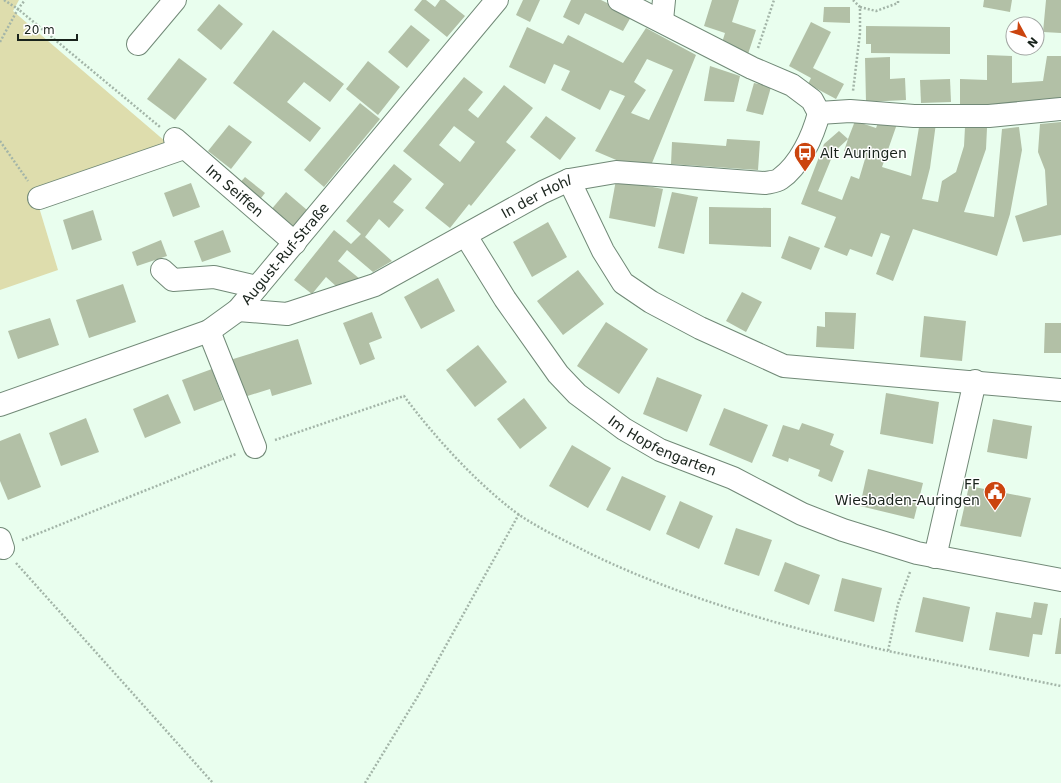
<svg xmlns="http://www.w3.org/2000/svg" width="1061" height="783" viewBox="0 0 1061 783" font-family="'DejaVu Sans',sans-serif">
	<rect width="100%" height="100%" fill="#e9feee"/>
	<path fill="#deddad" d="M0,0H19L13,11L173,148L35,194L58,270L0,290Z"/>
	<g fill="#b2c0a6" fill-rule="evenodd">
		<path d="M422,0H426L435,7L440,0H445L465,16L447,37L414,10Z"/>
		<path d="M523,0H540L530,22L516,15Z"/>
		<path d="M571,0H601L632,15L623,31L585,13L579,25L563,17Z"/>
		<path d="M712,0H739L732,22L756,30L748,54L721,46L725,33L704,26Z"/>
		<path d="M984,0H1012L1010,12L983,7Z"/>
		<path d="M1046,0H1061V33L1043,32Z"/>
		<path d="M219,4L243,24L221,50L197,30Z"/>
		<path d="M824,7H850V23L823,22Z"/>
		<path d="M811,22L831,32L813,68L844,84L836,99L808,84L811,78L789,66Z"/>
		<path d="M411,25L430,40L407,68L388,52Z"/>
		<path d="M866,26L950,27V54L871,53V44H866Z"/>
		<path d="M527,27L563,44L568,35L623,63L646,28L696,55L652,163L621,162L595,151L625,96L610,90L600,110L561,90L570,71L554,64L545,84L509,67ZM647,59L673,70L649,120L631,113L646,90L634,82Z"/>
		<path d="M273,30L344,84L330,102L304,82L287,102L321,128L310,142L233,83Z"/>
		<path d="M987,55L1012,56V83L1043,81L1047,56H1061V100L987,107H960V79L987,80Z"/>
		<path d="M890,57V79L905,78L906,100L866,102L865,58Z"/>
		<path d="M179,58L207,79L175,120L147,99Z"/>
		<path d="M368,61L400,87L378,115L346,89Z"/>
		<path d="M710,66L740,76L734,102L704,101Z"/>
		<path d="M464,77L483,92L468,110L478,118L504,85L533,108L506,142L516,150L471,206L469,204L450,228L425,208L444,184L403,151ZM454,126L475,142L460,162L439,145Z"/>
		<path d="M950,79L951,102L921,103L920,80Z"/>
		<path d="M754,83L771,87L763,115L746,111Z"/>
		<path d="M360,103L380,119L324,187L304,170Z"/>
		<path d="M546,116L576,138L560,160L530,137Z"/>
		<path d="M855,121L876,128L878,123L897,124L882,167L911,176L920,121L936,123L930,168L922,199L938,202L942,181L956,172L964,146L965,127L987,128L986,149L964,212L994,217L1002,129L1019,127L1022,150L1010,214L997,256L913,229L893,281L876,274L890,236L881,233L872,257L850,249L847,256L824,247L836,217L801,204L824,144L839,131L848,139L834,152L818,191L842,200L851,176L859,179L865,159L844,151L848,139Z"/>
		<path d="M1061,122V235L1023,242L1015,216L1047,205L1045,170L1038,152L1040,124Z"/>
		<path d="M229,125L252,142L231,169L208,151Z"/>
		<path d="M727,139L760,141L758,170L671,164L672,142L726,146Z"/>
		<path d="M394,164L412,179L393,202L404,210L389,228L379,219L365,237L392,261L373,272L347,250L338,261L360,279L337,287L326,277L312,294L294,280L334,230L351,244L361,234L346,221Z"/>
		<path d="M245,177L265,193L257,203L237,186Z"/>
		<path d="M616,180L663,189L655,227L609,218Z"/>
		<path d="M191,183L200,207L173,217L164,193Z"/>
		<path d="M286,192L307,210L291,229L270,211Z"/>
		<path d="M672,192L698,197L684,254L658,248Z"/>
		<path d="M709,207L771,208V247L709,244Z"/>
		<path d="M93,210L102,240L72,250L63,220Z"/>
		<path d="M548,222L567,257L532,277L513,242Z"/>
		<path d="M223,230L231,252L202,262L194,241Z"/>
		<path d="M789,236L820,248L811,270L781,258Z"/>
		<path d="M161,240L167,256L137,266L132,252Z"/>
		<path d="M578,270L604,304L563,335L537,301Z"/>
		<path d="M438,278L455,311L421,329L404,297Z"/>
		<path d="M123,284L136,322L89,338L76,300Z"/>
		<path d="M742,292L762,302L746,332L726,321Z"/>
		<path d="M372,312L382,338L369,343L375,359L360,365L343,323Z"/>
		<path d="M825,312L856,313L854,349L816,347L817,326L825,327Z"/>
		<path d="M924,316L966,321L962,361L920,357Z"/>
		<path d="M50,318L59,345L18,359L8,331Z"/>
		<path d="M606,322L648,349L619,394L577,366Z"/>
		<path d="M1045,323H1061V353H1044Z"/>
		<path d="M298,339L312,384L272,396L270,389L241,398L230,360Z"/>
		<path d="M478,345L507,382L475,407L446,370Z"/>
		<path d="M212,369L223,400L194,411L182,380Z"/>
		<path d="M657,377L702,395L687,432L643,414Z"/>
		<path d="M886,393L939,402L933,444L880,434Z"/>
		<path d="M168,394L181,423L145,438L133,409Z"/>
		<path d="M524,398L547,428L520,449L497,419Z"/>
		<path d="M724,408L768,425L752,463L709,445Z"/>
		<path d="M86,418L99,452L61,466L49,433Z"/>
		<path d="M993,419L1032,426L1027,459L987,452Z"/>
		<path d="M802,423L834,434L830,445L844,451L832,482L818,476L820,470L789,458L788,462L772,456L783,425L799,430Z"/>
		<path d="M20,433L41,487L8,500L0,481V441Z"/>
		<path d="M572,445L611,468L588,508L549,486Z"/>
		<path d="M868,469L923,483L914,519L860,506Z"/>
		<path d="M622,476L666,496L650,531L606,510Z"/>
		<path d="M969,486L1031,498L1021,537L960,526Z"/>
		<path d="M680,501L713,516L699,549L666,534Z"/>
		<path d="M736,528L772,540L759,576L724,564Z"/>
		<path d="M785,562L820,575L809,605L774,591Z"/>
		<path d="M842,578L882,588L874,622L834,611Z"/>
		<path d="M923,597L970,607L963,642L915,632Z"/>
		<path d="M1034,602L1048,604L1042,635L1033,634L1029,657L989,650L996,612L1031,618Z"/>
		<path d="M1060,618H1061V654H1055Z"/>
	</g>
	<g fill="none" stroke-linecap="round" stroke-linejoin="round">
		<g stroke="#718977" stroke-width="24">
			<g id="minor">
				<path d="M619,0L752,68L792,85L812,100L819,113"/>
				<path d="M662,20L664,0"/>
				<path d="M138,44L175,0"/>
				<path d="M819,113L850,111L914,116H989L1061,109"/>
				<path id="s1" d="M175,139L295,243"/>
				<path d="M569,180L603,251L623,283L651,302L700,328L784,366L1061,390"/>
				<path d="M39,198L184,148"/>
				<path id="s2" d="M466,236L505,299L558,374L577,394L624,429L660,450L733,478L802,514L843,530L917,553L1061,580"/>
				<path d="M162,270L173,280L214,277L257,287"/>
				<path id="s3" d="M238,310L287,314L375,285L543,192L569,180L616,172L765,183C769,182 776,182 780,179C800,165 813,136 819,113"/>
				<path d="M209,331L255,447"/>
				<path id="s4" d="M0,405L209,331L238,310L497,0"/>
				<path d="M0,539L3,548"/>
				<path d="M935,557L975,381"/>
			</g>
		</g>
		<g stroke="#a3b5a8" stroke-width="2.5" stroke-dasharray="2 2" stroke-linecap="butt">
			<path d="M4,0L18,9L25,0"/>
			<path d="M853,0L860,7V33L853,91"/>
			<path d="M860,7L876,11L898,3V0"/>
			<path d="M0,42L18,9L160,127"/>
			<path d="M758,48L774,0"/>
			<path d="M0,141L28,181"/>
			<path d="M275,440L404,396C433,435 472,478 510,508C531,525 564,540 589,553C684,599 785,627 888,651"/>
			<path d="M22,540L236,454"/>
			<path d="M16,563L213,783"/>
			<path d="M910,572L898,604L888,651L1061,686"/>
			<path d="M365,783L418,696L519,514"/>
		</g>
		<use href="#minor" stroke="#fff" stroke-width="22"/>
	</g>
	<defs>
		<g id="bus-pin" transform="scale(1.15)"><path d="M0 17L-7.5 6A9.5 9.5 0 1 1 7.5 6Z" fill="#cb440e" stroke="#fff"/><path d="M-5-6H5V4H4V6H2V4H-2V6H-4V4H-5ZM-3.5-4V0h7V-4ZM-3.5 1.2v1.5H-2V1.2ZM2 1.2v1.5H3.5V1.2Z" fill="#fff"/></g>
		<g id="civic-pin" transform="scale(1.15)"><path d="M0 17L-7.5 6A9.5 9.5 0 1 1 7.5 6Z" fill="#cb440e" stroke="#fff"/><path d="M-.6-6.5H3V-4.5H.6V-3L4-1V1h2V6H-6V1h2V-1L-.6-3ZM-1.2 2.5V6h2.4V2.5Z" fill="#fff"/></g>
	</defs>
	<g fill-rule="evenodd">
		<use href="#bus-pin" x="805" y="153"/>
		<use href="#civic-pin" x="995" y="492"/>
	</g>
	<g text-anchor="middle" dominant-baseline="central" stroke-width="3" stroke-linejoin="round" paint-order="stroke">
		<g font-size="14" fill="#19231c" stroke="#fff" text-anchor="start">
			<text x="820" y="153">Alt Auringen</text>
			<text x="980" y="484" text-anchor="end">FF<tspan x="980" dy="16">Wiesbaden-Auringen</tspan></text>
		</g>
		<g font-size="14" fill="#19231c" stroke="#fff">
			<text stroke="none"><textPath href="#s1" startOffset="79">Im Seiffen</textPath></text>
			<text stroke="none"><textPath href="#s3" startOffset="326">In der Hohl</textPath></text>
			<text stroke="none"><textPath href="#s4" startOffset="331">August-Ruf-Straße</textPath></text>
			<text stroke="none"><textPath href="#s2" startOffset="294">Im Hopfengarten</textPath></text>
		</g>
	</g>
	<g transform="translate(1025 36) rotate(130)"><circle r="19" fill="#ffffff" stroke="#a3a7a4"/>
	<path d="M0-3L7 15L0 10L-7 15Z" fill="#cb440e"/>
	<text y="-6" font-size="11" font-weight="bold" text-anchor="middle" fill="#19231c">N</text>
	</g>
	<path d="M18 34v6h59v-6" fill="none" stroke="#19231c" stroke-width="2"/>
	<text x="24" y="34" font-size="12" fill="#19231c" stroke="#ffffff" stroke-width="3" paint-order="stroke">20 m</text>
</svg>
